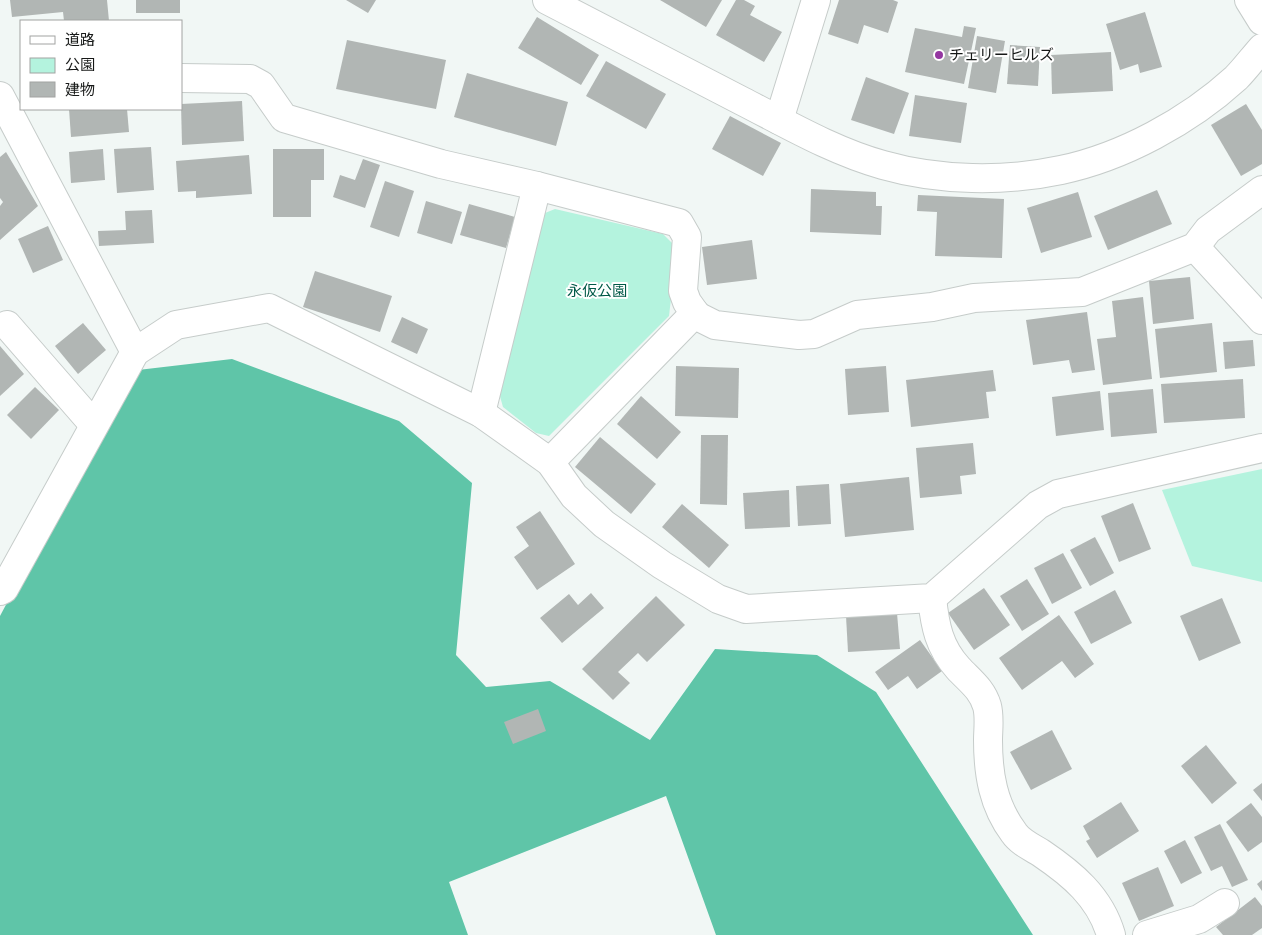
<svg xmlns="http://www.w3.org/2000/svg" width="1262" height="935" viewBox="0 0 1262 935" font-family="'Source Sans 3','Noto Sans JP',sans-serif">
	<rect width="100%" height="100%" fill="#f1f7f5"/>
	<g fill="#b4f3de">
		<path d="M555,209L663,234L673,244V282L669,316L549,436L536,433L503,407L499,393L545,213Z"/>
		<path d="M1262,469V582L1192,566L1162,490Z"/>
	</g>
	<path fill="#5fc5a8" d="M232,359L399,421L472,483L456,655L486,687L550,681L650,740L715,649L817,655L876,692L1033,935H716L666,796L449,882L468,935H0V616L68,488L138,370Z"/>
	<g fill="#b1b6b4">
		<path d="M10,0H107L109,21H64L63,12L12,17Z"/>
		<rect x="136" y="0" width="44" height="13"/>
		<path d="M346,0H376L368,13Z"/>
		<path d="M660,0H722L706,27Z"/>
		<path d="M736,0H744L755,6L750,15L782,32L764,62L716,35Z"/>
		<path d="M839,0H893L898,2L888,33L864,25L858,44L828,34Z"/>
		<path d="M1145,12L1162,67L1140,73L1138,64L1120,70L1106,24Z"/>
		<path d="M537,17L599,55L581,85L518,48Z"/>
		<path d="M964,26L976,28L964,84L905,72L915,28L962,37Z"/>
		<path d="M977,36L1005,41L996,93L968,88Z"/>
		<path d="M347,40L446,60L436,109L336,89Z"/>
		<path d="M1010,45L1040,47L1038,86L1007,84Z"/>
		<path d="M1111,52L1113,91L1052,94L1051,55Z"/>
		<path d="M606,61L666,94L646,129L586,96Z"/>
		<path d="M467,73L568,102L556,146L454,117Z"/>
		<path d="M866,77L909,93L894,134L851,120Z"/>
		<path d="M915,95L967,103L961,143L909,136Z"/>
		<path d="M242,101L244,141L182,145L181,104Z"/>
		<path d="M1246,104L1262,130V164L1241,176L1211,125Z"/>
		<path d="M69,109H127L129,132L71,137Z"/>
		<path d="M730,116L781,143L763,176L712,149Z"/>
		<path d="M151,147L154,190L117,193L114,149Z"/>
		<path d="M103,149L105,180L71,183L69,152Z"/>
		<path d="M273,149H324V180H311V217H273Z"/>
		<path d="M6,152L38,206L0,240V206L3,202L0,198V157Z"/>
		<path d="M249,155L252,194L196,198V191L178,192L176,161Z"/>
		<path d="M363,159L380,165L365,208L333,197L340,175L355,180Z"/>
		<path d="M385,181L414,191L399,237L370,227Z"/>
		<path d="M811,189L876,192V206H882L881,235L810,232Z"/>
		<path d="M1157,190L1172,224L1108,250L1094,216Z"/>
		<path d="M1078,192L1092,237L1041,253L1027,208Z"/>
		<path d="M918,195L1004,199L1002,258L935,256L937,212L917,211Z"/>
		<path d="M426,201L462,212L452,244L417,233Z"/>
		<path d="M469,204L515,217L506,248L460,235Z"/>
		<path d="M152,210L154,243L99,246L98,231L126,230L125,211Z"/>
		<path d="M48,226L63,260L33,273L18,239Z"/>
		<path d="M752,240L757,279L707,285L702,247Z"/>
		<path d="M315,271L392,296L380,332L303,307Z"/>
		<path d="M1190,277L1194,319L1153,324L1149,281Z"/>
		<path d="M1143,297L1152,379L1103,385L1097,339L1116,337L1112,301Z"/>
		<path d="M1087,312L1095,370L1072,373L1069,360L1033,365L1026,320Z"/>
		<path d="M402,317L428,329L417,354L391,342Z"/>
		<path d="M83,323L106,350L78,374L55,346Z"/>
		<path d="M1212,323L1217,372L1160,378L1155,329Z"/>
		<path d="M1253,340L1255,366L1225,369L1223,342Z"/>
		<path d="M0,346L24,374L0,396Z"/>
		<path d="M676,366L739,368L738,418L675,416Z"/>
		<path d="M886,366L889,412L848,415L845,369Z"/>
		<path d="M993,370L996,391L986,392L989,418L911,427L906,380Z"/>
		<path d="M1243,379L1245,418L1164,423L1161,384Z"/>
		<path d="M35,387L59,410L31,439L7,415Z"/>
		<path d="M1153,389L1157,433L1111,437L1108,393Z"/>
		<path d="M1100,391L1104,430L1056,436L1052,397Z"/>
		<path d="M641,396L681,432L657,459L617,424Z"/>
		<path d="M701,435H728L727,505L700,504Z"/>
		<path d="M600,437L656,484L631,514L575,467Z"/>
		<path d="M973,443L976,474L960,476L962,494L920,498L916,448Z"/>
		<path d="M909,477L914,530L845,537L840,484Z"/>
		<path d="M829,484L831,524L798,526L796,486Z"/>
		<path d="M789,490L790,527L745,529L743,493Z"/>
		<path d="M1133,503L1151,549L1119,562L1101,516Z"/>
		<path d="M682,504L729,545L709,568L662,527Z"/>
		<path d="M540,511L575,564L537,590L514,557L529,546L516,527Z"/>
		<path d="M1095,537L1114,573L1090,586L1070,550Z"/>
		<path d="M1063,553L1082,588L1052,604L1034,568Z"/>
		<path d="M1027,579L1049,614L1022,631L1000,596Z"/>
		<path d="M984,588L1010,625L974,650L948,613Z"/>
		<path d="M1115,590L1132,623L1091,644L1074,612Z"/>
		<path d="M591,593L604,608L562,643L540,618L569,594L578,605Z"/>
		<path d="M656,596L685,625L647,662L638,653L618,672L630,683L613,700L582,669Z"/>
		<path d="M1222,598L1241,643L1199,661L1180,616Z"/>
		<path d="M897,613L900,649L848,652L846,616Z"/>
		<path d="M1059,615L1094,664L1075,678L1062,661L1022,690L999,658Z"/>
		<path d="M920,640L942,671L917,689L908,676L888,690L875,672Z"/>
		<path d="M538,709L546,731L513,744L504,722Z"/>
		<path d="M1052,730L1072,769L1031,790L1010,752Z"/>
		<path d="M1206,745L1237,783L1212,804L1181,766Z"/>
		<path d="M1262,783V801L1253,790Z"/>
		<path d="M1121,802L1139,831L1097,858L1086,841L1090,839L1083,826Z"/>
		<path d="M1251,803L1262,817V842L1248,852L1226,822Z"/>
		<path d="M1220,824L1248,880L1232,887L1222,866L1211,871L1194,837Z"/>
		<path d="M1185,840L1202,873L1181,884L1164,851Z"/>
		<path d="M1158,867L1174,906L1139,921L1122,883Z"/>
		<path d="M1262,880V891L1257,884Z"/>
		<path d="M1255,897L1262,906V928L1252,935H1223L1216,927Z"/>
	</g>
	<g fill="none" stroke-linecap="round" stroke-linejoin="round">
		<g stroke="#c6ccca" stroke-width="30">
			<g id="street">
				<path d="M547,0C612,34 677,67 742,101C787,124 833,151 883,165C939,181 1005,182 1061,170C1123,157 1189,121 1236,78C1245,69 1253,58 1262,48"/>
				<path d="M1249,0L1262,21"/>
				<path d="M181,78L250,79L261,85L284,118L441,164L537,186L679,223L687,237L683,291L687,302L697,316L715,325L799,335L814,334L857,315L932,307L974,298L1082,292L1195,247L1208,230L1262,190"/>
				<path d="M0,96L135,352"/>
				<path d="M779,120L816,0"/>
				<path d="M1195,247L1262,320"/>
				<path d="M7,325L94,425"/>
				<path d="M481,413L537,186"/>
				<path d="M550,462L695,313"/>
				<path d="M0,591L4,589L135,352L176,325L269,308L481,413L550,462L574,496L604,524L662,565L718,599L746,609L932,598L1038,505L1058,494L1262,448"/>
				<path d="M932,598C935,626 939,647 958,668C970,681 982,689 987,706C990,717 988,730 988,740C988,774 993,805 1014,833C1020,842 1033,848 1041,853C1072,874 1100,897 1111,935"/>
				<path d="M1147,935L1199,919L1225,903"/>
			</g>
		</g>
		<use href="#street" stroke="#fff" stroke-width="28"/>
	</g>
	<circle fill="#9437a1" stroke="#fff" stroke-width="2" cx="939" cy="55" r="5"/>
	<g text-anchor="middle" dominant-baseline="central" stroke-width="4" stroke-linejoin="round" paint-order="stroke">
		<g font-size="15" fill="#161817" stroke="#fff" text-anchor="start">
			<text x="949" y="55">チェリーヒルズ</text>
		</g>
		<g font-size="15" fill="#005947" stroke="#fff">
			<text x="597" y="291">永仮公園</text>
		</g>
	</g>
	<rect x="20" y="20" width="162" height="90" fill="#ffffff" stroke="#a2a3a2"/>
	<rect x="30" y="36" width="25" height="8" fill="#ffffff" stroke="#a2a3a2"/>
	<text x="65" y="45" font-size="15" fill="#161817">道路</text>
	<rect x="30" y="58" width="25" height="15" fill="#b4f3de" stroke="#a2a3a2"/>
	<text x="65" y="70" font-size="15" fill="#161817">公園</text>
	<rect x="30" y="82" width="25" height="15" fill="#b1b6b4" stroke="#a2a3a2"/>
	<text x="65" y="95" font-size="15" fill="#161817">建物</text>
</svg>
